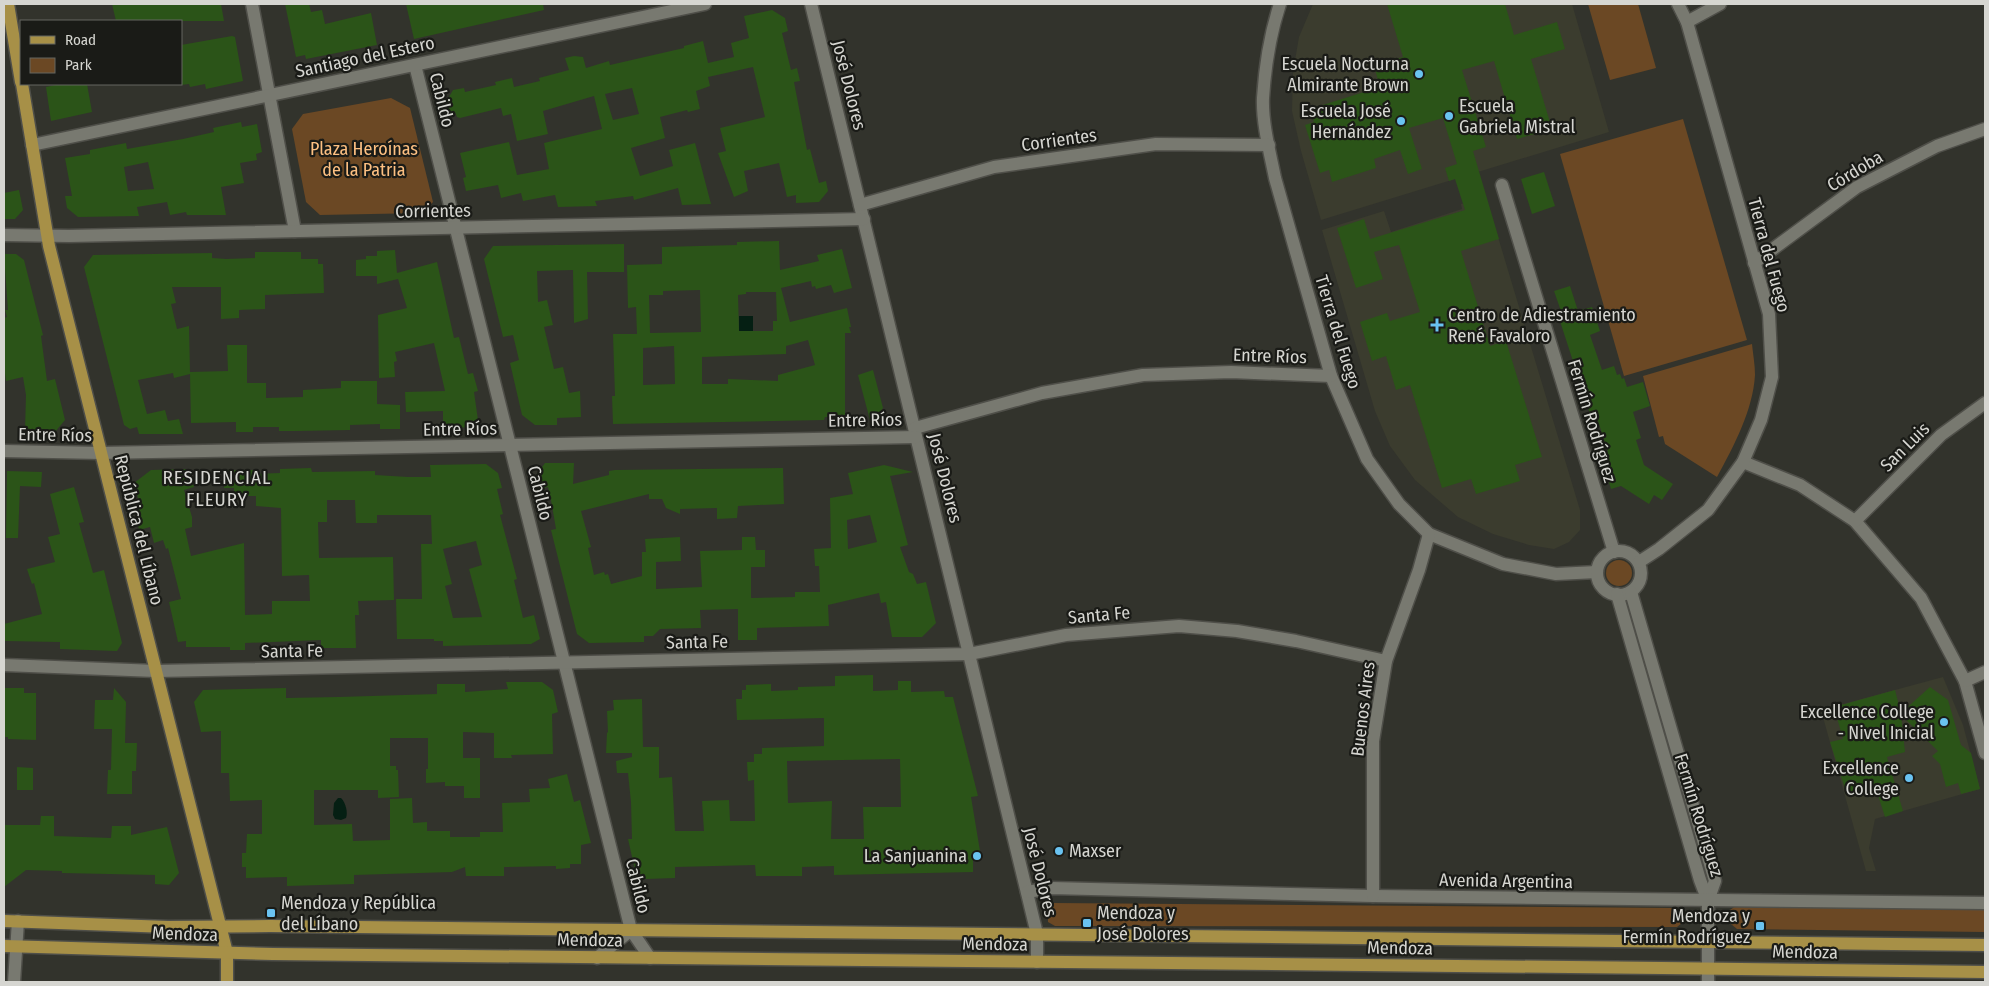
<svg xmlns="http://www.w3.org/2000/svg" width="1989" height="986" viewBox="0 0 1989 986" font-family="'Fira Sans Condensed',sans-serif">
	<rect width="100%" height="100%" fill="#32332c"/>
	<g fill="#3b3c2e">
		<path d="M1313,4H1572L1609,132L1321,220L1301,151L1292,111L1293,72L1299,37Z"/>
		<path d="M1486,197L1580,510V530L1569,542L1554,549L1529,545L1493,534L1458,517L1415,480L1390,446L1375,411L1322,230L1384,211L1391,232L1462,209L1461,204Z"/>
		<path d="M1943,677L1963,725L1980,789L1875,819L1869,848L1876,871H1866L1821,710Z"/>
	</g>
	<g fill="#6b4824">
		<path d="M1588,4H1638L1656,68L1610,80Z"/>
		<path d="M391,98L410,108L433,202L423,213L320,215L306,202L292,129L303,114Z"/>
		<path d="M1683,119L1747,340L1624,376L1560,154Z"/>
		<path d="M1752,344C1753,354 1755,365 1755,375C1753,410 1734,446 1717,477L1665,444L1663,436L1659,437L1643,376Z"/>
		<circle cx="1619" cy="573" r="13"/>
		<path d="M1622,600H1628L1707,870L1701,872Z"/>
		<path d="M1053,903L1676,908L1681,912L1682,923L1677,927L1055,926L1048,922V907Z"/>
		<path d="M1737,905L1985,909V932L1737,929L1731,924L1730,910Z"/>
	</g>
	<g fill="#051f13">
		<rect x="739" y="316" width="14" height="15"/>
		<path d="M338,798H341C346,803 348,813 346,818L341,820L335,819L333,815L334,803Z"/>
	</g>
	<g fill="#2b5418" fill-rule="evenodd">
		<path d="M112,4H221L224,21H116Z"/>
		<path d="M285,4H309L311,12L322,10L325,24L371,13L377,45L306,59L305,55L296,57Z"/>
		<path d="M406,4H543L544,10L414,39Z"/>
		<path d="M1387,4H1505L1514,35L1557,22L1565,49L1531,59L1552,129L1517,139L1494,61L1462,70L1486,147L1473,151L1499,239L1461,251L1490,346L1506,341L1542,457L1515,465L1520,481L1476,494L1471,479L1442,488L1410,385L1396,390L1386,356L1372,361L1360,322L1387,313L1390,321L1420,312L1399,245L1374,252L1383,279L1356,288L1337,228L1364,219L1370,239L1465,210L1455,179L1449,181L1445,168L1457,164L1443,118L1409,128L1422,169L1408,174L1400,150L1374,159L1376,168L1332,182L1329,170L1320,173L1305,125L1314,122L1310,109L1380,87L1374,66L1403,57Z"/>
		<path d="M772,10L785,18L788,31L782,33L791,70L797,68L800,81L794,82L807,150L810,149L819,183L826,181L828,191L819,202L796,203V195L787,197L779,163L744,171L748,191L734,197L718,153L726,151L720,128L765,117L753,67L708,77L710,86L696,91L700,109L688,112L687,110L660,117L665,138L631,148L640,176L673,166L669,150L695,143L711,204L682,205L678,188L634,200L633,196L595,201L597,206L558,207L555,195L523,201L521,193L501,198L498,185L466,191L463,178L466,177L460,153L509,142L517,175L549,169L544,143L602,129L594,96L543,111L548,134L517,141L511,114L503,116L501,108L460,118L457,117L455,112L448,113L446,102L453,90L464,88L465,92L496,85L495,82L512,78L514,87L540,81L539,78L569,70L565,58L574,56L583,57L586,68L609,61L610,65L684,48V46L703,41L708,63L734,57L731,43L749,38L744,16ZM632,88L639,114L613,120L605,94Z"/>
		<path d="M232,36L235,37L243,81L206,89L205,84L190,87L189,84L181,85V45Z"/>
		<path d="M60,84H87L92,112L51,121L46,87Z"/>
		<path d="M241,122L242,127L257,124L262,152L256,154L257,160L240,163L244,183L221,187L226,215H187L186,212L170,215L167,202L137,207L139,216L78,217L67,208L65,196H72L65,158L90,154V150L126,143L127,149L183,139L214,132L213,128ZM148,162L154,189L128,191L124,167Z"/>
		<path d="M1544,172L1555,206L1532,214L1521,179Z"/>
		<path d="M19,190L23,210L15,219H4V193Z"/>
		<path d="M779,241L780,270L819,261L817,255L842,249L852,288L834,293L831,285L816,289L815,286L812,287L811,281L781,288L790,322L847,308L851,327H849L851,333H845V418L825,417L824,420L613,424L612,396H615L613,334H637L636,307L628,308L627,265L662,264V247L737,245V242ZM700,290L701,332L650,333L649,295H663V291ZM746,292H776L777,321H773V331H739L738,295L746,294ZM808,340L815,365L778,375V381L728,379V384H702V357L786,354V346ZM674,346L675,384L643,385V348Z"/>
		<path d="M624,244V272H587L588,319L574,323L573,270L537,271L538,302L547,300L553,325L544,327L554,369L563,367L569,393L580,391L581,417L557,418V425H535L522,415L510,363L519,360L513,335L503,337L484,259L493,246Z"/>
		<path d="M395,250L397,273L437,262L454,338L459,337L468,374L473,373L478,391L474,392L479,427L443,428V411L406,412L405,392L445,391L434,343L395,352L397,361L394,362L395,377L379,378L378,315L407,308L398,279L377,284V276H356V260L366,259V256H377V251Z"/>
		<path d="M255,252H301V259H318V264H323L324,293L265,295V309L239,310V318L221,319V287H172L176,303L171,304L177,329L189,326L190,372L228,371L227,345H247V383H266V398L303,397V390L341,388V381H377V404L400,405V429H380V424L350,425V430L295,431H279V427H253V432H236V422L191,423L190,374L174,378L173,373L138,380L147,414L165,410L168,421L179,419L183,434H139L137,427L130,429L124,425L84,267L93,255L212,253V258L226,259L255,258Z"/>
		<path d="M4,254H16L24,260L43,335L41,336L47,381L55,379L65,420L55,432L25,431L26,395L23,377L6,381L4,366V318L7,317L5,310H8Z"/>
		<path d="M1570,286L1578,311L1592,307L1600,331L1590,335L1602,370L1614,366L1617,375L1620,374L1622,379L1624,378L1627,387L1643,382L1650,406L1633,412L1641,438L1636,440L1644,465L1673,484L1662,500L1654,495L1649,504L1621,486L1611,489L1600,454L1608,452L1598,421L1593,423L1559,318L1563,317L1554,291Z"/>
		<path d="M873,370L883,408L871,424L858,375Z"/>
		<path d="M545,463H574L573,484L609,475V471L615,470L783,468L784,504L738,506L737,518L717,519V508L680,509V514L666,508L662,499H649V494L581,511L591,547L588,548L594,575L604,572L605,575L608,574L611,584L642,576V552H646L645,539L680,537L681,561L656,562V589L702,587L700,551L742,550V537H755L756,550H765V567H751V598L795,597V592H820L819,566H815L814,549L831,548L830,498L853,494L848,473L884,465L913,472L890,476L908,545L900,547L909,572L913,574L917,584L926,582L936,623L922,637H892L886,602L881,603L879,593L828,605L829,626L757,628V640H738V609L700,610L701,628L660,629L653,636H644V642L589,643L577,634L551,530L556,529L551,500L548,487L541,489L537,474ZM870,515L877,542L848,549L847,520Z"/>
		<path d="M486,464L498,473L502,488L497,489L503,514L500,515L517,579L514,580L523,618L534,615L540,639L531,644L443,646V641H434V639H397L396,599H422L421,544H432L431,515H377V523H356L355,500H327V522H318L319,558L393,557L394,600L358,601L359,615H355L356,648H321V640L245,643V650H230V647H186V641L178,642L169,602L181,599L168,548L166,549L163,540L154,543L150,527L139,530L135,511L141,509L134,483L151,470L189,469L194,487L184,490L192,517V527L185,529L191,556L244,543L245,615L272,614V601H310L309,575L282,576L281,508L256,506V496H234V488H224L223,470H253V474L280,473V469L311,468L312,472L375,471V475L408,477H431L430,465ZM476,541L482,565L469,569L482,617L453,618L445,586L452,584L443,549Z"/>
		<path d="M7,471L42,472L41,487L20,486L18,538H6Z"/>
		<path d="M74,487L84,522L79,523L82,534L93,573L104,570L122,643L117,651L60,649V642L5,641L4,639V624L42,614L34,583L32,584L27,569L55,562L48,537L60,534L50,494Z"/>
		<path d="M873,675V691L898,690V681H911V692L944,691L945,697H953L978,796L971,797L980,851L973,859V872L834,875V866L802,867V876H756L755,865L675,867V878L646,879L635,870L628,839H632L631,802L628,773H617L616,761L632,757V753H606L607,733L608,732L607,711L614,710L613,700L642,699L643,747H659V778L672,777L675,831H704L702,801L729,800L730,821H755L754,780L748,781L747,762H754V754H762V748L824,746V718L737,720L736,699H742V690H746V685L771,684V691L798,690V687L835,686V676ZM900,759L901,807H863L864,839H831L832,801L788,803L787,761Z"/>
		<path d="M506,682H542L553,690L558,712L552,714L553,754L511,755L512,758H494V733L463,732V758H480V798H464V786H445V782L426,783V769H428V738H390V766H396V770H398L399,797L378,798V790H314V825L352,824L353,841L390,840V799L412,798L413,823L427,822V831H450V837H480V832H503L502,803L530,802L529,789L550,788L548,779L567,774L574,802L580,800L591,843L581,845V864H570V868L556,869V866L504,867V876H466L465,867L452,872L354,875V884L287,886V877L246,878V867H242V853H246L247,834H262V800L230,801L229,773H221V731L201,732L194,702L203,690L286,688V698L339,697L437,694V684H465V692L508,689Z"/>
		<path d="M1930,687L1948,700L1961,745L1971,753L1980,789L1961,794L1958,783L1946,787L1940,764L1932,756L1938,751L1901,715L1905,752L1887,757L1903,811L1885,817L1876,789L1860,795L1859,791L1847,795L1830,742L1843,739L1834,707L1895,690L1901,713Z"/>
		<path d="M4,688H24V693H36V740L8,739V737H4Z"/>
		<path d="M114,688L126,702L125,743H137L136,771H132V794H107L108,770H111L112,729H94L95,700H113Z"/>
		<path d="M17,767L33,768V790H17Z"/>
		<path d="M41,816H54V836L111,838L112,826H131V835L167,827L179,873L169,885L155,884V875L62,873V871L26,870L4,887V825H40Z"/>
	</g>
	<g fill="none" stroke-linecap="round" stroke-linejoin="round">
		<g stroke="#4f4f49" stroke-width="15">
			<g id="minor">
				<path d="M252,4L295,231"/>
				<path d="M811,4L1037,934V962"/>
				<path d="M1280,4C1270,34 1265,67 1263,98C1262,123 1270,153 1275,178L1331,376L1367,459L1399,504L1429,534L1503,564L1556,574L1597,572"/>
				<path d="M1687,22L1720,4"/>
				<path d="M415,65L631,930L650,958"/>
				<path d="M32,145L705,4"/>
				<path d="M1502,185L1614,552"/>
				<path d="M860,205L994,167L1156,144L1269,145"/>
				<path d="M4,235L69,236L864,219"/>
				<path d="M1754,263L1857,187L1937,146L1985,129"/>
				<path d="M915,428L1042,393L1143,375L1231,372L1331,376"/>
				<path d="M4,451L101,453L916,437"/>
				<path d="M1743,462L1800,485L1855,521L1921,598L1965,681L1985,753"/>
				<path d="M1855,521L1941,435L1985,403"/>
				<circle cx="1619" cy="573" r="22"/>
				<path d="M1639,562L1659,549L1708,510L1743,462L1761,420L1772,377L1769,314L1687,22L1678,4"/>
				<path d="M1631,592L1715,881L1708,901V982"/>
				<path d="M1617,594L1700,880L1708,901"/>
				<path d="M4,665L156,671L969,654L1066,635L1179,626L1237,631L1296,641L1386,661"/>
				<path d="M1965,681L1985,672"/>
				<path d="M1027,892L1051,888L1373,896L1985,903"/>
				<path d="M1373,896V741L1386,661L1419,570L1429,534"/>
				<path d="M597,958L631,930"/>
				<path d="M14,982L18,921"/>
			</g>
		</g>
		<g stroke="#4f4f49" stroke-width="15">
			<g id="major">
				<path d="M8,4L21,82"/>
				<path d="M22,84L49,246L227,953V982"/>
				<path d="M4,921L168,927L270,926L1985,945"/>
				<path d="M4,946L273,954L1662,968L1985,972"/>
			</g>
		</g>
		<use href="#minor" stroke="#787970" stroke-width="12"/>
		<use href="#major" stroke="#a79047" stroke-width="12"/>
	</g>
	<g fill="#6ac3f1" stroke="#1a1b17" stroke-width="2">
		<circle cx="1419" cy="74" r="5"/>
		<circle cx="1449" cy="116" r="5"/>
		<circle cx="1401" cy="121" r="5"/>
		<path d="M1434.5 317.5h5v5h5v5h-5v5h-5v-5h-5v-5h5z"/>
		<circle cx="1944" cy="722" r="5"/>
		<circle cx="1909" cy="778" r="5"/>
		<circle cx="1059" cy="851" r="5"/>
		<circle cx="977" cy="856" r="5"/>
		<rect x="266" y="908" width="10" height="10" rx="2.5"/>
		<rect x="1082" y="918" width="10" height="10" rx="2.5"/>
		<rect x="1755" y="921" width="10" height="10" rx="2.5"/>
	</g>
	<g text-anchor="middle" dominant-baseline="central" stroke-width="4.5" stroke-linejoin="round" paint-order="stroke">
		<g font-size="18" fill="#d6d6d1" stroke="#1a1b17">
			<text transform="translate(365 57) rotate(-12)">Santiago del Estero</text>
			<text transform="translate(849 85) rotate(76)">José Dolores</text>
			<text transform="translate(442 100) rotate(76)">Cabildo</text>
			<text transform="translate(1059 140) rotate(-8)">Corrientes</text>
			<text transform="translate(1855 171) rotate(-31)">Córdoba</text>
			<text transform="translate(433 211) rotate(-1)">Corrientes</text>
			<text transform="translate(1769 255) rotate(75)">Tierra del Fuego</text>
			<text transform="translate(1338 332) rotate(73)">Tierra del Fuego</text>
			<text transform="translate(1270 356) rotate(2)">Entre Ríos</text>
			<text transform="translate(865 420) rotate(-1)">Entre Ríos</text>
			<text transform="translate(1592 421) rotate(73)">Fermín Rodríguez</text>
			<text transform="translate(460 429) rotate(-1)">Entre Ríos</text>
			<text transform="translate(55 435) rotate(1)">Entre Ríos</text>
			<text transform="translate(1905 447) rotate(-45)">San Luis</text>
			<text transform="translate(945 478) rotate(76)">José Dolores</text>
			<text transform="translate(540 493) rotate(76)">Cabildo</text>
			<text transform="translate(139 530) rotate(76)">República del Líbano</text>
			<text transform="translate(1099 615) rotate(-5)">Santa Fe</text>
			<text transform="translate(697 642) rotate(-1)">Santa Fe</text>
			<text transform="translate(292 651) rotate(-1)">Santa Fe</text>
			<text transform="translate(1363 709) rotate(-83)">Buenos Aires</text>
			<text transform="translate(1699 815) rotate(73)">Fermín Rodríguez</text>
			<text transform="translate(1040 872) rotate(76)">José Dolores</text>
			<text transform="translate(1506 881) rotate(1)">Avenida Argentina</text>
			<text transform="translate(638 886) rotate(76)">Cabildo</text>
			<text transform="translate(185 934) rotate(2)">Mendoza</text>
			<text transform="translate(590 940) rotate(1)">Mendoza</text>
			<text transform="translate(995 944) rotate(1)">Mendoza</text>
			<text transform="translate(1400 948) rotate(1)">Mendoza</text>
			<text transform="translate(1805 952) rotate(1)">Mendoza</text>
		</g>
		<g font-size="18" fill="#d6d6d1" stroke="#1a1b17" text-anchor="end">
			<text x="1409" y="64">Escuela Nocturna<tspan x="1409" dy="21">Almirante Brown</tspan></text>
			<text x="1459" y="106" text-anchor="start">Escuela<tspan x="1459" dy="21">Gabriela Mistral</tspan></text>
			<text x="1391" y="111">Escuela José<tspan x="1391" dy="21">Hernández</tspan></text>
			<text x="1448" y="315" text-anchor="start">Centro de Adiestramiento<tspan x="1448" dy="21">René Favaloro</tspan></text>
			<text x="1934" y="712">Excellence College<tspan x="1934" dy="21">- Nivel Inicial</tspan></text>
			<text x="1899" y="768">Excellence<tspan x="1899" dy="21">College</tspan></text>
			<text x="1069" y="851" text-anchor="start">Maxser</text>
			<text x="967" y="856">La Sanjuanina</text>
			<text x="281" y="903" text-anchor="start">Mendoza y República<tspan x="281" dy="21">del Líbano</tspan></text>
			<text x="1097" y="913" text-anchor="start">Mendoza y<tspan x="1097" dy="21">José Dolores</tspan></text>
			<text x="1750" y="916">Mendoza y<tspan x="1750" dy="21">Fermín Rodríguez</tspan></text>
		</g>
		<g font-size="18" fill="#fdc082" stroke="#1a1b17">
			<text x="364" y="149">Plaza Heroínas<tspan x="364" dy="21">de la Patria</tspan></text>
		</g>
		<g font-size="19" letter-spacing="1" fill="#d6d6d1" stroke="#1a1b17">
			<text x="217" y="477">RESIDENCIAL<tspan x="217" dy="22">FLEURY</tspan></text>
		</g>
	</g>
	<rect width="1989" height="986" fill="none" stroke="#d6d6d1" stroke-width="10"/>
	<rect x="20" y="20" width="162" height="65" fill="#1a1b17" stroke="#656661"/>
	<rect x="30" y="36" width="25" height="8" fill="#a79047" stroke="#656661"/>
	<text x="65" y="45" font-size="15" fill="#d6d6d1">Road</text>
	<rect x="30" y="58" width="25" height="15" fill="#6b4824" stroke="#656661"/>
	<text x="65" y="70" font-size="15" fill="#d6d6d1">Park</text>
</svg>
